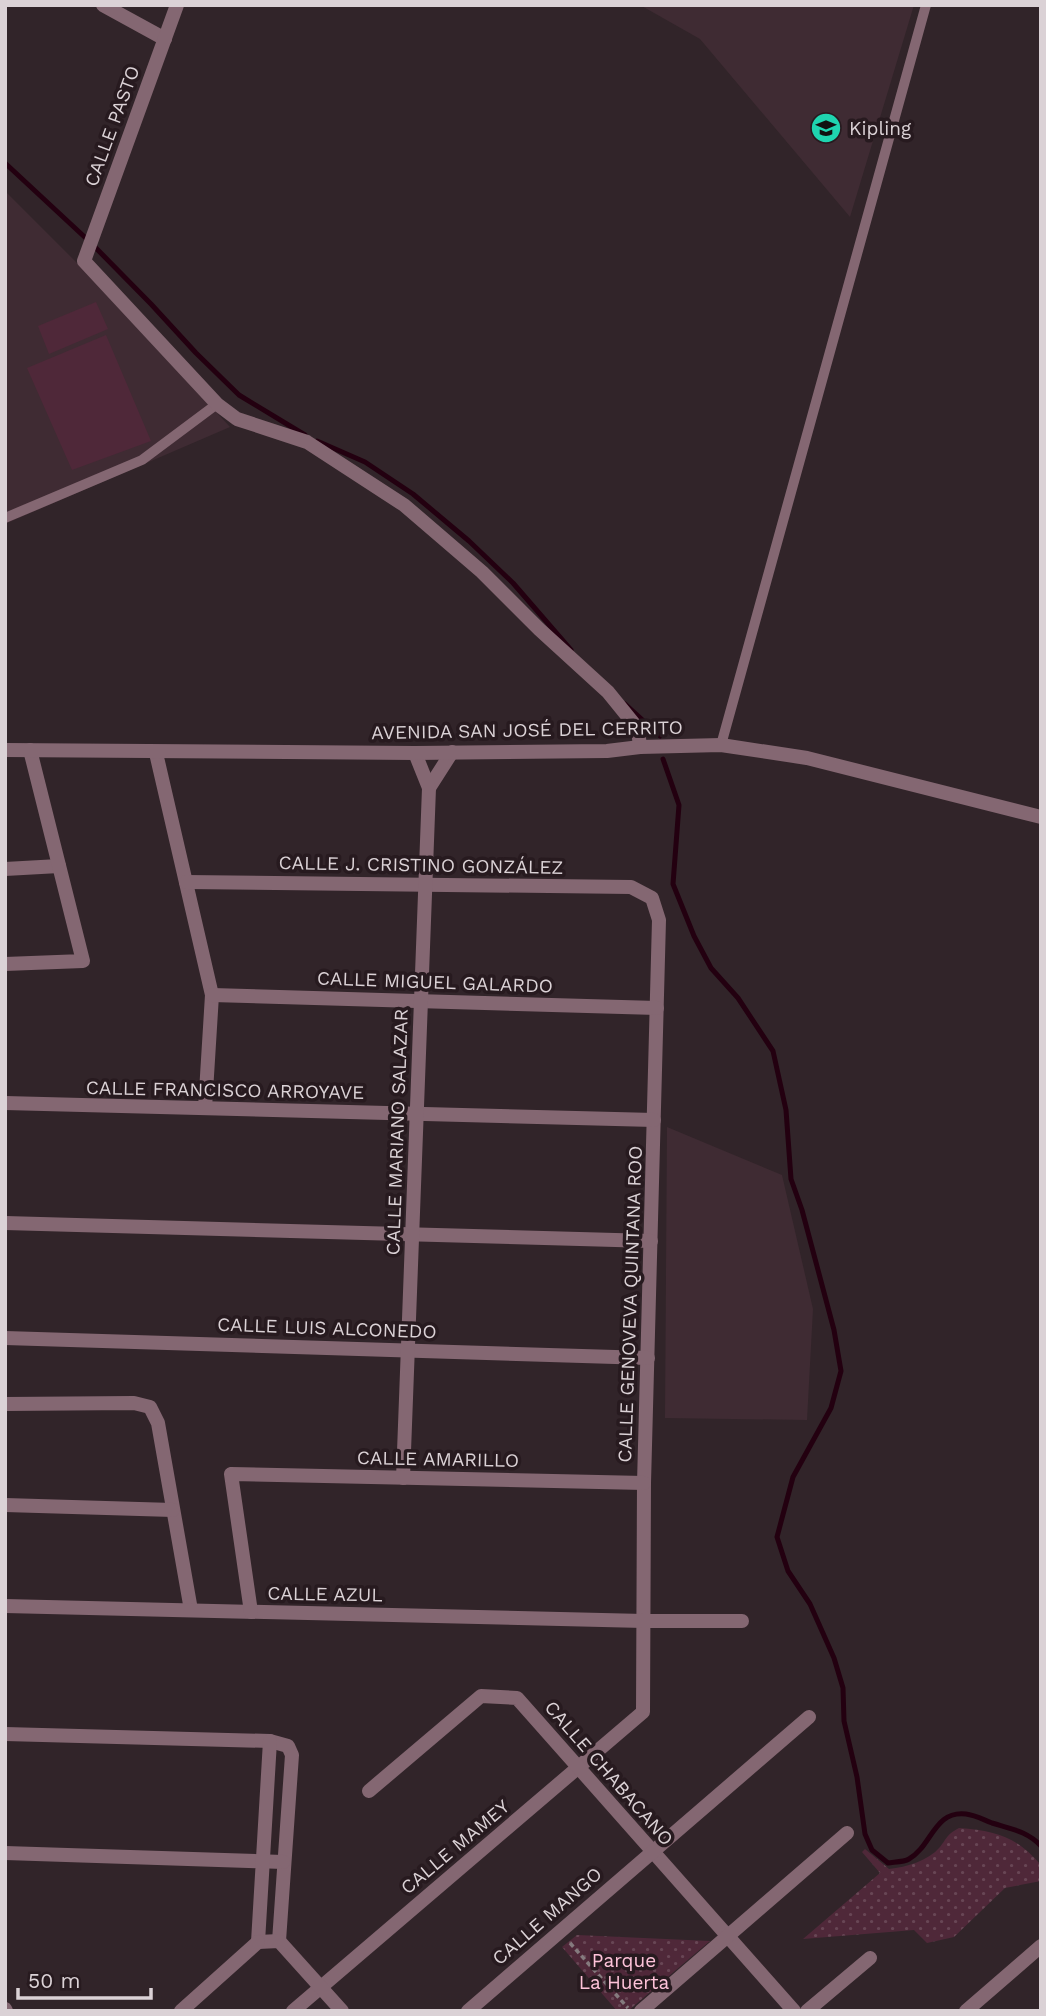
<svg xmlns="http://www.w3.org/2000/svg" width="1046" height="2016" viewBox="0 0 1046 2016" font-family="'Work Sans',sans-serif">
	<defs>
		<pattern id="park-dots" width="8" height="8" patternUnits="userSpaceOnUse" patternTransform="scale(1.75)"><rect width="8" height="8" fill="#4f2839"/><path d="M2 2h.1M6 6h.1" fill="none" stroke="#684655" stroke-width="1.8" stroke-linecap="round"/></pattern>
	</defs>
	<rect width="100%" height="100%" fill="#312429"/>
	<g fill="#3f2b33">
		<path d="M640,5H914L850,217L700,39Z"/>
		<path d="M5,191L92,278L230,427L5,524Z"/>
		<path d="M667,1127L782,1175L813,1309L807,1420L665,1418Z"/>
	</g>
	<g fill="#4f2839">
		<path d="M96,302L108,329L49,354L38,326Z"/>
		<path d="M106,335L151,441L72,470L27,368Z"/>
	</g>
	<g fill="url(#park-dots)">
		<path d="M959,1828C996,1831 1016,1836 1041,1865V1881L1005,1888L954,1937L927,1943L914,1930L803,1939L880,1873L862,1852L865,1849L889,1869C907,1867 928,1861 940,1847C948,1837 946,1835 959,1828Z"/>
		<path d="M577,1935L710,1941L628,2011H617L562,1947Z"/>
	</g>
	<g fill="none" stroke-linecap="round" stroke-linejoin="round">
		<g stroke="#230010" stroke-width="5">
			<path d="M5,163L90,242L151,304L196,353L239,395L305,435"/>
			<path d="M317,441L365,462L413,494L469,541L513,583L571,650"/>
			<path d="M625,704L660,736"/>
			<path d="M663,759L679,805L673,884L694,936L711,968L738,998L773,1051L786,1110L791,1179L802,1210L834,1330L841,1371L831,1408L793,1477L777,1537L788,1571L810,1604L834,1658L843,1688L844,1721L857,1777L865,1834L872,1850L888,1863C894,1862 904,1862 909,1859C932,1846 934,1810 966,1814C975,1815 984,1820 992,1823C1011,1829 1027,1831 1041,1846"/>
		</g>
		<path stroke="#857a7e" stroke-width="3.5" stroke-dasharray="5 3.5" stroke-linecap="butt" d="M570,1943L628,2008"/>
		<g stroke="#846772" stroke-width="10">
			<path d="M5,518L142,460L217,404"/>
			<path d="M721,745L926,5"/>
		</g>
		<g stroke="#846772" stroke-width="14">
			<path d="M103,5L165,39"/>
			<path d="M177,5L84,261L217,404L237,419L307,442L404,505L482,572L539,629L608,692L638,729L640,747"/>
			<path d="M156,753L212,995L205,1108"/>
			<path d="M429,788L452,752"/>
			<path d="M5,869L59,866"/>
			<path d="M186,882L631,887L652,898L659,920L644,1483L643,1712L293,2011"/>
			<path d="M5,964L83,961L30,750"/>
			<path d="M212,995L657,1008"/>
			<path d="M5,1103L654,1120"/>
			<path d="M5,1223L651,1241"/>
			<path d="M5,1338L648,1358"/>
			<path d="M5,1404L134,1403L150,1407L158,1423L191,1610"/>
			<path d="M403,1478L429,788L415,753"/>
			<path d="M5,1505L173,1510"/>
			<path d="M5,1606L644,1621H742"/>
			<path d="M251,1612L231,1474L644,1483"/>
			<path d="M5,1734L270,1741L288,1746L292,1755L279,1941"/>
			<path d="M369,1791L481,1696L517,1698L794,2011"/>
			<path d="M5,1853L283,1862"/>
			<path d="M258,1942L270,1741"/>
			<path d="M258,1942L279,1941L342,2011"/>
			<path d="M5,2009L6,2011"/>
			<path d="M181,2011L258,1942"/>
			<path d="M468,2011L809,1717"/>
			<path d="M641,2011L847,1833"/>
			<path d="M807,2011L870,1958"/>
			<path d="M966,2011L1041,1946"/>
		</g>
		<path stroke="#846772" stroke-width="14" d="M5,750L415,753L607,751L640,747L721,745L807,758L1041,817"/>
	</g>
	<defs>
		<g id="school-disc" transform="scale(1.575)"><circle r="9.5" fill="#1fd5b0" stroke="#271a1f"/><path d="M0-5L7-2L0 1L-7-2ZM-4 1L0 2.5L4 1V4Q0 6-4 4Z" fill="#111"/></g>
	</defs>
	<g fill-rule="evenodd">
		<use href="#school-disc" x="826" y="128"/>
	</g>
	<g text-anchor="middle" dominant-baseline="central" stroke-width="7" stroke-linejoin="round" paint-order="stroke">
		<g font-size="19" fill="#dbd2d6" stroke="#271a1f">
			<text transform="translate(112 126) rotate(-70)">CALLE PASTO</text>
			<text transform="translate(527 730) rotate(-1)">AVENIDA SAN JOSÉ DEL CERRITO</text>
			<text transform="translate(421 865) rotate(1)">CALLE J. CRISTINO GONZÁLEZ</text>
			<text transform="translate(435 982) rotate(2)">CALLE MIGUEL GALARDO</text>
			<text transform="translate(225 1090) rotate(1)">CALLE FRANCISCO ARROYAVE</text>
			<text transform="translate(397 1132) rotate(-88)">CALLE MARIANO SALAZAR</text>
			<text transform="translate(630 1304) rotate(-88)">CALLE GENOVEVA QUINTANA ROO</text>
			<text transform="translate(327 1328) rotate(2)">CALLE LUIS ALCONEDO</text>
			<text transform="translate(438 1459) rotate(1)">CALLE AMARILLO</text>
			<text transform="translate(325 1594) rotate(1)">CALLE AZUL</text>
			<text transform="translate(609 1773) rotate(49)">CALLE CHABACANO</text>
			<text transform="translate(455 1847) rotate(-40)">CALLE MAMEY</text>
			<text transform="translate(547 1916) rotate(-41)">CALLE MANGO</text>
		</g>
		<g font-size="19" fill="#dbd2d6" stroke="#271a1f" text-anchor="start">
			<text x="849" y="128">Kipling</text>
		</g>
		<g font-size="19" fill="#fec3d9" stroke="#271a1f">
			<text x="624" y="1960">Parque<tspan x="624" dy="22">La Huerta</tspan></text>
		</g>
	</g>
	<rect width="1046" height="2016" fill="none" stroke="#dbd2d6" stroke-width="14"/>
	<path d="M18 1988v10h133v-10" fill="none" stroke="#dbd2d6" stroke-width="3.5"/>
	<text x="28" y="1988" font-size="21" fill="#dbd2d6" stroke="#271a1f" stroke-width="5" paint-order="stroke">50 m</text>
</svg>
